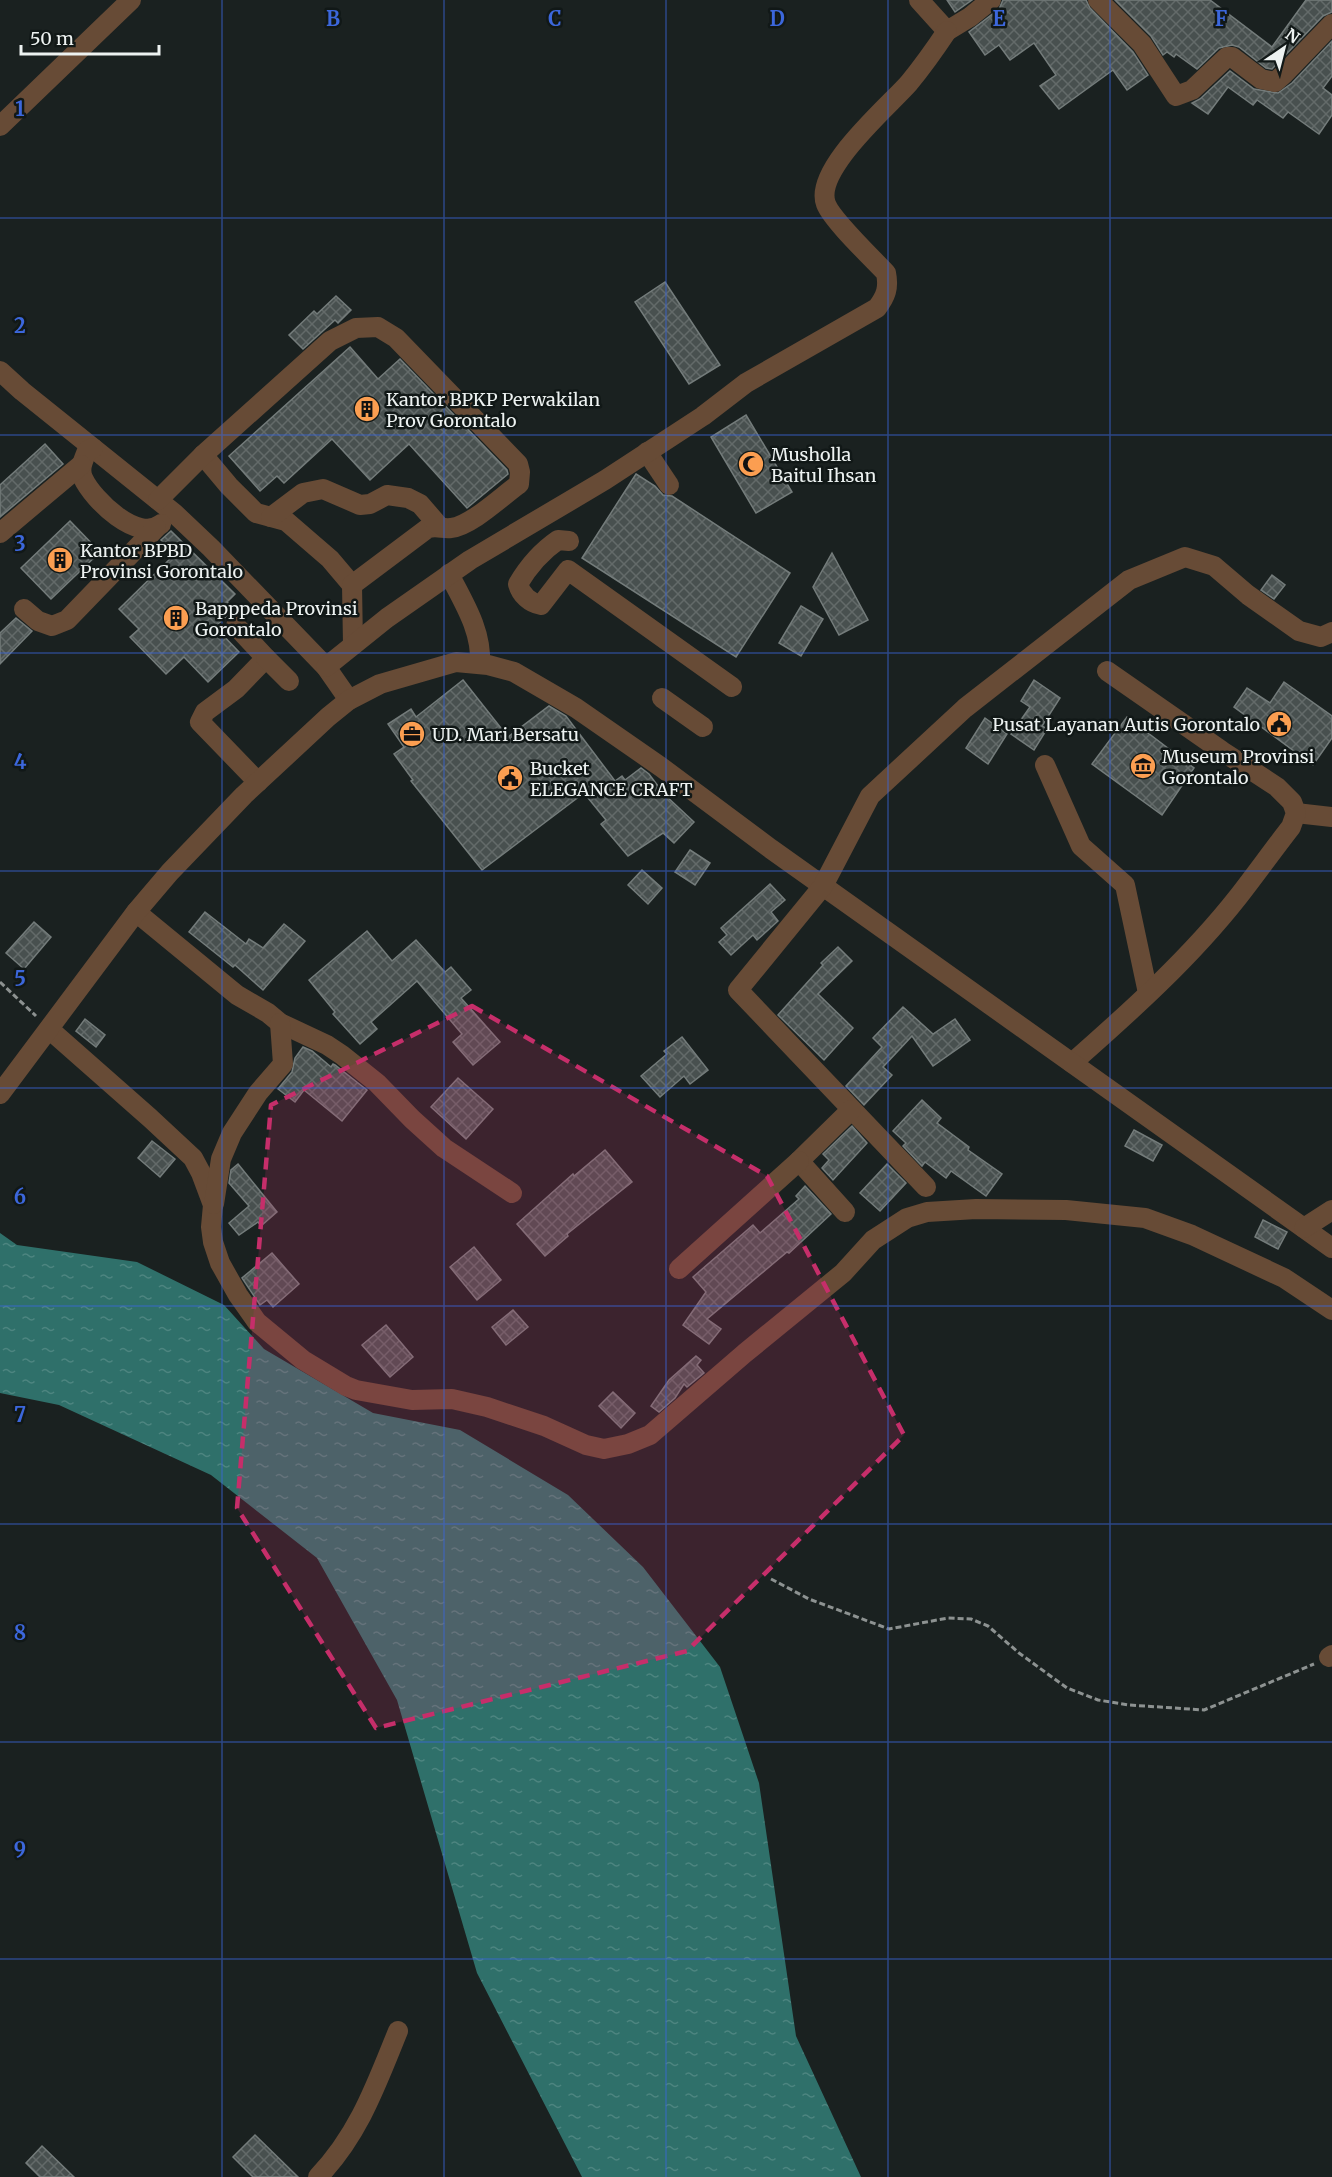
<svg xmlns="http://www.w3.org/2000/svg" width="1332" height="2177" viewBox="0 0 1332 2177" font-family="Merriweather,serif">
	<defs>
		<pattern id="water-ripples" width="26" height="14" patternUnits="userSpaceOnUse" patternTransform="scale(1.5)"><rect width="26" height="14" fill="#2f706a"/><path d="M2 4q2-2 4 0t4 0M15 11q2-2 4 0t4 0" fill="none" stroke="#4d8580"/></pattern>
		<pattern id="building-cross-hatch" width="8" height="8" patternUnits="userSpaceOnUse" patternTransform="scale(1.5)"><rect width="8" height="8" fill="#48504f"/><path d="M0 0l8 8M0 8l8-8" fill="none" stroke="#636a69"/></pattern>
	</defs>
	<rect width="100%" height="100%" fill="#1a2120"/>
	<path fill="url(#water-ripples)" d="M0,1233L17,1245L137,1262L224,1305L264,1349L373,1413L460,1430L568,1495L643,1567L720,1667L759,1783L796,2036L861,2177H582L477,1973L397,1700L317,1558L211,1475L59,1405L0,1393Z"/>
	<g fill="url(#building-cross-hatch)" stroke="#747c7b" stroke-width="1.5">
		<path d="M947,0H972L955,12Z"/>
		<path d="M1003,0H1086L1090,8L1133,52L1148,75L1127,90L1113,70L1059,109L1040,86L1056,75L1034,43L1010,60L999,45L985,55L969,32L999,9Z"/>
		<path d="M1115,0H1210L1272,47L1306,0H1332V12L1323,16L1272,69L1266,68L1239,47L1232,45L1219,48L1197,69L1176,54L1174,57L1167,52L1163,55L1151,36Z"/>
		<path d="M1332,41V76L1323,88L1332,95V115L1319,134L1288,112L1283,118L1257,100L1253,105L1228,87L1208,114L1192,103L1200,99L1230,71L1254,89L1278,93L1292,83Z"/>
		<path d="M665,282L720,365L689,384L635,302Z"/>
		<path d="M336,296L351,310L338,323L335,320L303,349L289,335L314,311L317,314Z"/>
		<path d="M350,347L378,379L400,359L507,470L508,474L467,508L409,444L370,480L332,439L284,483L277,476L260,491L229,456Z"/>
		<path d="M746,415L792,492L756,513L711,437Z"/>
		<path d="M45,444L63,464L0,517V485Z"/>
		<path d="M636,474L655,486L663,495L672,496L790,573L736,657L582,558Z"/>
		<path d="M70,521L100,552L51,599L21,568Z"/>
		<path d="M171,531L235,594L227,602L234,609L215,627L239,652L208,682L184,657L166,674L130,637L139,629L119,609L175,554L161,540Z"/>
		<path d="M832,553L868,620L839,635L813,587Z"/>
		<path d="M1272,575L1285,585L1274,599L1261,590Z"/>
		<path d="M801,606L823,619L801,656L779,643Z"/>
		<path d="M16,618L32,631L0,664V633Z"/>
		<path d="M463,680L508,737L549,706L566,716L615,781L622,776L625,780L641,768L649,774L664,794L694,822L674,843L663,833L628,856L601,824L606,820L584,793L482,870L411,781L413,780L394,754L404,747L388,724L411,709L416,717Z"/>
		<path d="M1034,680L1060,698L1042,726L1047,729L1034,750L1011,734L1030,707L1021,701Z"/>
		<path d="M1284,682L1332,716V738L1313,765L1234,707L1247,688L1270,703Z"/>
		<path d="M1127,717L1194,768L1162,815L1092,764Z"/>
		<path d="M985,718L1007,734L988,764L966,748Z"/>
		<path d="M690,850L710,863L695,885L675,872Z"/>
		<path d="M642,870L662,888L648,904L628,885Z"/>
		<path d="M770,884L785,900L771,912L778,921L757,940L753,935L731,955L719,942L727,935L721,928Z"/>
		<path d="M205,912L246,944L249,939L263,948L284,924L305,941L263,990L235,965L233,967L189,932Z"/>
		<path d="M34,922L51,937L24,969L6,953Z"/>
		<path d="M367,931L392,961L416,940L445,972L451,967L471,990L461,998L500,1042L473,1065L453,1042L462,1034L417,981L371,1022L377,1029L360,1044L333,1014L335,1012L309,980Z"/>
		<path d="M838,947L852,961L818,994L853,1028L824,1060L778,1015L823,965L821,963Z"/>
		<path d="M903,1007L933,1034L955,1019L970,1040L933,1066L912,1036L883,1067L892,1075L864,1105L846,1086L882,1047L873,1038Z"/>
		<path d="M85,1019L105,1035L96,1047L76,1031Z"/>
		<path d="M682,1037L708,1070L690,1084L684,1076L660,1097L641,1076L667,1054L664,1051Z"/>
		<path d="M303,1047L312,1051L331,1067L333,1064L335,1065L367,1090L342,1121L304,1090L295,1102L278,1089L292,1072L295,1058Z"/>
		<path d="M458,1078L493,1109L466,1139L431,1107Z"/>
		<path d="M922,1100L941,1118L937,1123L969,1147L968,1150L1002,1174L986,1196L951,1171L946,1178L925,1162L922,1166L903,1146L906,1143L893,1131Z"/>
		<path d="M852,1126L867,1143L833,1180L822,1168L829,1160L823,1154Z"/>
		<path d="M1134,1130L1162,1145L1153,1161L1125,1146Z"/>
		<path d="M152,1141L175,1159L160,1177L138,1158Z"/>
		<path d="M605,1150L632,1182L567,1234L568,1236L545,1256L517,1224L573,1174L574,1176Z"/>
		<path d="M238,1164L277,1212L261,1226L258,1222L239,1235L229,1223L249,1206L229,1183L231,1170Z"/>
		<path d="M887,1164L906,1183L880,1211L860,1193Z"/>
		<path d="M805,1186L831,1214L789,1253L787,1252L707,1319L721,1329L709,1344L683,1325L706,1292L693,1277L753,1225L760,1233L799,1199L796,1196Z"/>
		<path d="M1263,1220L1287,1232L1278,1249L1255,1237Z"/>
		<path d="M474,1247L501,1280L477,1300L450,1267Z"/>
		<path d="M272,1253L299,1284L273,1307L267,1300L260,1305L242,1278Z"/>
		<path d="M513,1310L528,1327L506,1345L492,1327Z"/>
		<path d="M386,1325L413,1357L390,1377L362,1345Z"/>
		<path d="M696,1356L701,1360L697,1365L704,1373L687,1387L684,1384L675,1398L659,1412L651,1406L669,1380Z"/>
		<path d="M613,1392L635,1413L621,1428L599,1406Z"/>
		<path d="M255,2135L298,2177H253L233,2157Z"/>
		<path d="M42,2146L74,2177H40L26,2163Z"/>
	</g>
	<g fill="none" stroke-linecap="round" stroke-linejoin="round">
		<g stroke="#8d9291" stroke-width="3" stroke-dasharray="6 3" stroke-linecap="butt">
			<path d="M0,982L36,1016"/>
			<path d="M771,1579L809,1599L889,1629L948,1618L971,1619L988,1626L1019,1653L1067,1688L1098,1700L1129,1705L1204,1710L1314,1664"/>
		</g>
		<g stroke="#674b36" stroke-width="20">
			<path d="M919,0L947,31L970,17L991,0"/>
			<path d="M1098,0L1142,44L1176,96L1192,90L1227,57H1232L1261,79L1275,82L1283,75L1332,24"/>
			<path d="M0,126L131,0"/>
			<path d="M0,371L22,391L174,513L211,548L326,667L349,700"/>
			<path d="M93,448L87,451C83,461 79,469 83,478C93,500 138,543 161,524"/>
			<path d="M647,452L669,485"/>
			<path d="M203,455L229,486L256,513L286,521L330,559L352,585"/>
			<path d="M158,500L203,455L330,341L356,328L378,327L396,338L518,464L520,472L519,484C502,496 471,526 451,528C443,529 438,526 428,528L352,585L353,645"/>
			<path d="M271,517L303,493L323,489L360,505L370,504L387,495L408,498L420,504L439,526"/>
			<path d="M0,533L81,465"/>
			<path d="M569,541L558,540C542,551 528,567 518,584C521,595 530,603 541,605L568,570L732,687"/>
			<path d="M449,574C464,603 482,631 480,664"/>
			<path d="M24,609L38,621L52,626L67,620L156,528"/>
			<path d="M236,626L266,658L236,689L205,712L200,722L258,782"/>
			<path d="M266,658L289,681"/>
			<path d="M326,667L387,618L470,560L605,480L703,416L746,383L877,308C886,296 889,288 886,273C872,258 832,220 826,204C813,170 889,106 909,83C923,66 935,49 947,31"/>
			<path d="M662,698L703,727"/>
			<path d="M1045,765L1081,846L1125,885L1148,993"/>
			<path d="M1296,813L1332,817"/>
			<path d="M136,912L237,995L268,1013L280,1023L327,1045L342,1055L377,1083L412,1119L444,1148L512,1193"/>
			<path d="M49,1029L150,1118L193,1158L201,1173L213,1205L211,1227L213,1242L220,1263L238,1295L257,1322L303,1360L346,1386L356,1390L412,1400L452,1399L487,1407L544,1426L586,1445L604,1449L628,1444L650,1435L745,1353L843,1273L873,1240L907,1218L927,1212L976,1209L1066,1210L1145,1218L1192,1235L1284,1278L1332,1310"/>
			<path d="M1072,1063C1131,1011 1190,958 1238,897C1256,874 1273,850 1291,827L1296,813L1292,802L1277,787L1222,751L1107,671"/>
			<path d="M0,1094L136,912L170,872L244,795L328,717L349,700L380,684L456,662L488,665L514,672L576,708L661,767L771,849L1332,1248"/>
			<path d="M926,1187L738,990L823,886L870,796L965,708L1129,580L1185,557L1214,566L1248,595L1299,631L1321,637L1332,632"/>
			<path d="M214,1204L221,1159L232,1133L258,1093L283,1064L280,1023"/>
			<path d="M845,1212L799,1161L851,1110"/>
			<path d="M1304,1228L1332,1210"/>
			<path d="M679,1269L799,1161"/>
			<path d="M1329,1657L1332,1655"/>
			<path d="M318,2177C359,2134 376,2085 398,2031"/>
		</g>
	</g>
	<path fill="#c62e6a" fill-opacity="0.2" stroke="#c62e6a" stroke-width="4.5" stroke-dasharray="12 8" stroke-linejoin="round" d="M472,1006L767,1176L904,1435L687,1651L376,1728L237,1508L271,1105Z"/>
	<path fill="none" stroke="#3c67dc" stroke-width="1.5" stroke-opacity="0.55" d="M222,0V2177M444,0V2177M666,0V2177M888,0V2177M1110,0V2177M0,218H1332M0,435H1332M0,653H1332M0,871H1332M0,1088H1332M0,1306H1332M0,1524H1332M0,1742H1332M0,1959H1332"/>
	<defs>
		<g id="building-disc" transform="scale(1.35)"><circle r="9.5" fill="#fb9e51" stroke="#111817"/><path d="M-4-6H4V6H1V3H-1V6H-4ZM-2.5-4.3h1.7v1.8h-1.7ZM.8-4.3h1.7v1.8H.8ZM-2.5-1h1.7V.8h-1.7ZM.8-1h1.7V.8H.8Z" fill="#111"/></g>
		<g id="mosque-disc" transform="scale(1.35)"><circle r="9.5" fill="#fb9e51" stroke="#111817"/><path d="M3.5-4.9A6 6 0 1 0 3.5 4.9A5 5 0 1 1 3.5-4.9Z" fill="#111"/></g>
		<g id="civic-disc" transform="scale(1.35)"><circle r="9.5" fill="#fb9e51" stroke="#111817"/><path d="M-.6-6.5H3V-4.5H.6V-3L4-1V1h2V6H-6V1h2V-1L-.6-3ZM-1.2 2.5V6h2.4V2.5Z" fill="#111"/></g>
		<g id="office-disc" transform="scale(1.35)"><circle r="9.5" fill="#fb9e51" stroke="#111817"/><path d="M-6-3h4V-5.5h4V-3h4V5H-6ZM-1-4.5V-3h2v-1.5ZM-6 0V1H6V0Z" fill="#111"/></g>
		<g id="museum-disc" transform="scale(1.35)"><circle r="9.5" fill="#fb9e51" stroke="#111817"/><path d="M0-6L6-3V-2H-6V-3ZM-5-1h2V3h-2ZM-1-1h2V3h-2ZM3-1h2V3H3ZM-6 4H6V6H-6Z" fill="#111"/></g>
	</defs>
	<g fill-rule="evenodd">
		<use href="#building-disc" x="367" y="409"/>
		<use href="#mosque-disc" x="751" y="464"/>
		<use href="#building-disc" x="60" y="560"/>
		<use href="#building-disc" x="176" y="618"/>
		<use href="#civic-disc" x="1279" y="724"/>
		<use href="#office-disc" x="412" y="734"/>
		<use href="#museum-disc" x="1143" y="766"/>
		<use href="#civic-disc" x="510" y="778"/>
	</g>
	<g text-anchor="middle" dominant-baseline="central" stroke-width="5" stroke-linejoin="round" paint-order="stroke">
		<g font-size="18" fill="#edf2f1" stroke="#111817" text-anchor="start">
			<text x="386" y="399">Kantor BPKP Perwakilan<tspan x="386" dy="21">Prov Gorontalo</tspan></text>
			<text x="771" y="454">Musholla<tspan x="771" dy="21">Baitul Ihsan</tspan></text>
			<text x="80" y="550">Kantor BPBD<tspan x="80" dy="21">Provinsi Gorontalo</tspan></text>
			<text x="195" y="608">Bapppeda Provinsi<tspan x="195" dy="21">Gorontalo</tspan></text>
			<text x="1260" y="724" text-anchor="end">Pusat Layanan Autis Gorontalo</text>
			<text x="432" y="734">UD. Mari Bersatu</text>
			<text x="1162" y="756">Museum Provinsi<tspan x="1162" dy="21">Gorontalo</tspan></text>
			<text x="530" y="768">Bucket<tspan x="530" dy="21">ELEGANCE CRAFT</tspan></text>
		</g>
	</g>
	<g font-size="20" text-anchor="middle" font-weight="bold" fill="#3c67dc" stroke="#111817" stroke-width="5" stroke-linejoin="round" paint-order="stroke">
		<text x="333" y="26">B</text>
		<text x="555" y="26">C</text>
		<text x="777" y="26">D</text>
		<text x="999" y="26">E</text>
		<text x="1221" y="26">F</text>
		<text x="20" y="116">1</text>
		<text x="20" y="333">2</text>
		<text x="20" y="551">3</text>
		<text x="20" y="769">4</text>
		<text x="20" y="986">5</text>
		<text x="20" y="1204">6</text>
		<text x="20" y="1422">7</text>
		<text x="20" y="1640">8</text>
		<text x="20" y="1857">9</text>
	</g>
	<g transform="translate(1284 48) rotate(35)" stroke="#111817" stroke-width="4.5" paint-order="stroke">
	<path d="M0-4.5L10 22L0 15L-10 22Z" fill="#edf2f1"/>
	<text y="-9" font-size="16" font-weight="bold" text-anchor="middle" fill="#edf2f1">N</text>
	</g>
	<path d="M21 45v9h138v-9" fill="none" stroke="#edf2f1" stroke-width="3"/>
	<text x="30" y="45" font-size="18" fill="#edf2f1" stroke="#111817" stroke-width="4.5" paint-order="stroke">50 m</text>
</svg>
